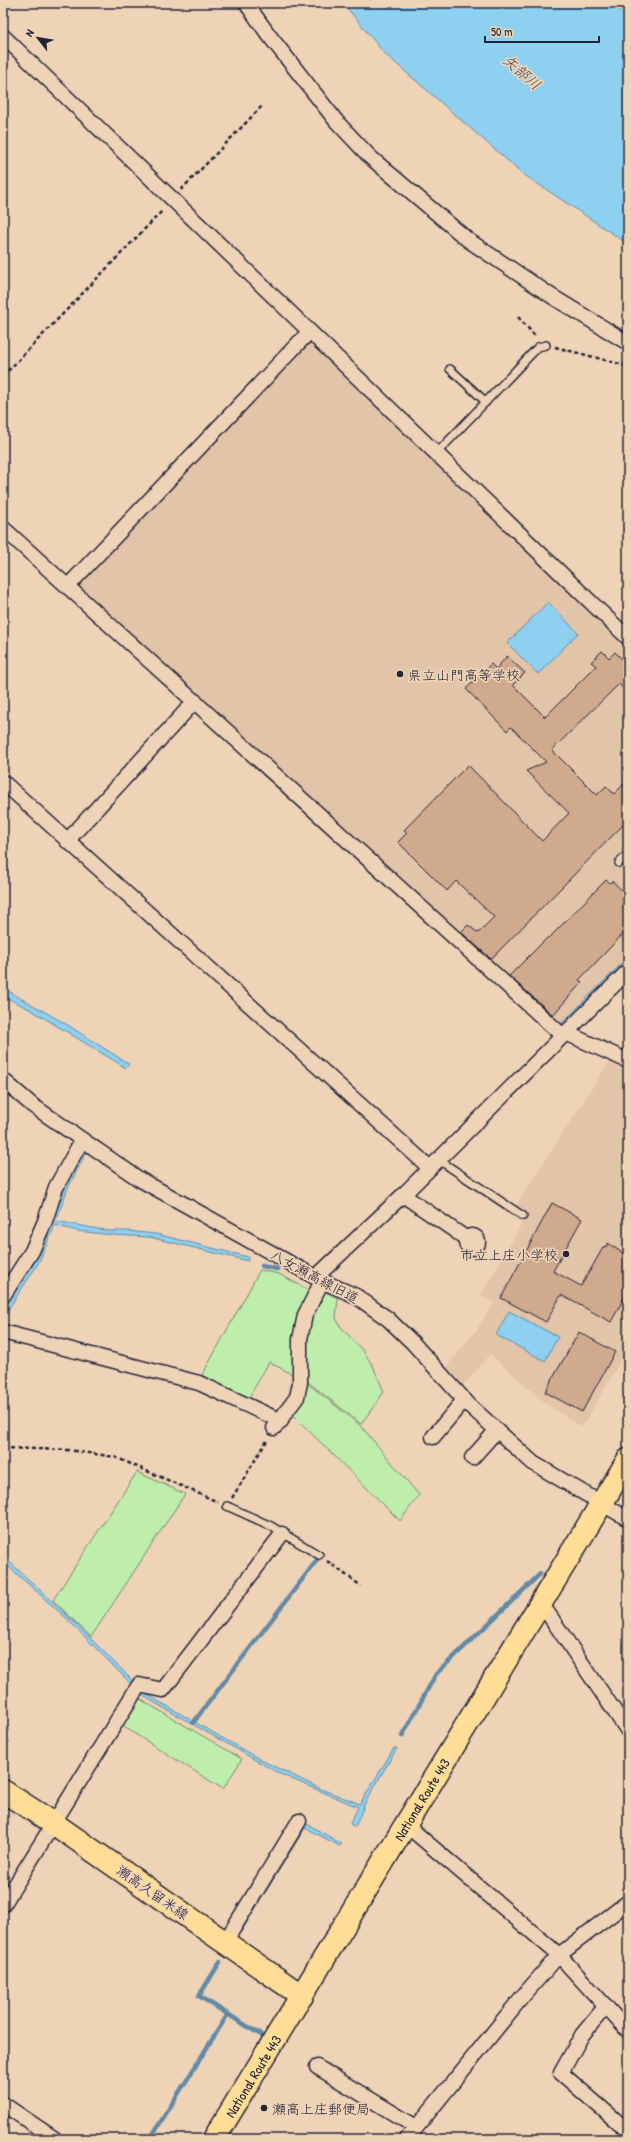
<svg xmlns="http://www.w3.org/2000/svg" width="631" height="2142" viewBox="0 0 631 2142" font-family="'Patrick Hand','Klee One',sans-serif">
	<rect width="100%" height="100%" fill="#efd3b6"/>
	<filter id="ink" filterUnits="userSpaceOnUse"><feTurbulence type="fractalNoise" baseFrequency=".025" numOctaves="2"/><feDisplacementMap in="SourceGraphic" scale="8" xChannelSelector="R" yChannelSelector="G"/><feConvolveMatrix kernelMatrix="1 2 1 2 8 2 1 2 1" color-interpolation-filters="sRGB"/></filter>
	<g filter="url(#ink)">
		<g fill="#e2c4a8">
			<path d="M309,338L628,644V964L561,1030L74,585Z"/>
			<path d="M608,1063L628,1071V1348L582,1427L546,1404L490,1354L461,1388L444,1370L478,1328L494,1302L481,1295L528,1213L516,1206Z"/>
		</g>
		<g fill="#bfedab" stroke="#708873">
			<path d="M260,1270L279,1274L309,1290C293,1324 294,1338 294,1375L269,1362L247,1401L200,1379Z"/>
			<path d="M322,1291L338,1298L336,1318L340,1326L363,1351L373,1366L384,1392L361,1424L308,1382C300,1351 309,1319 322,1291Z"/>
			<path d="M307,1383L360,1425L419,1495L400,1521L292,1414L305,1393Z"/>
			<path d="M137,1472L185,1494L91,1637L53,1600Z"/>
			<path d="M138,1698L242,1759L223,1789L121,1725Z"/>
		</g>
		<g fill="#8dd0ef" stroke="#628aa7">
			<path d="M343,3H613L628,19V244L523,174L384,53Z"/>
			<path d="M548,602L578,633L538,674L507,643Z"/>
			<path d="M628,957V959L564,1025L562,1023Z"/>
			<path d="M3,988L66,1024L124,1061L129,1064L126,1068L31,1010L3,996Z"/>
			<path d="M84,1150L87,1151L67,1190L56,1221L109,1231H127L156,1234L248,1257V1261L149,1237L113,1235L77,1231L55,1225L38,1264L3,1317C3,1300 22,1282 31,1267C44,1247 50,1225 59,1203C66,1184 75,1167 84,1150Z"/>
			<path d="M509,1311L558,1337L545,1361L496,1335Z"/>
			<path d="M3,1352L6,1374L3,1398Z"/>
			<path d="M3,1556L67,1615L146,1694L259,1759L321,1789L360,1804L394,1748H397L365,1803L355,1827L350,1824L358,1807L280,1774L143,1696L64,1616L9,1567L3,1560Z"/>
			<path d="M307,1824L342,1844L340,1846L305,1828L241,1932L239,1930L304,1825Z"/>
		</g>
		<g fill="none" stroke-linecap="round" stroke-linejoin="round">
			<g stroke="#628aa7" stroke-width="4.5">
				<path d="M262,1266L277,1269"/>
				<path d="M193,1723L317,1560"/>
				<path d="M402,1736L436,1674L540,1574"/>
				<path d="M220,1962L199,1996L261,2035"/>
				<path d="M150,2139L228,2014"/>
			</g>
		</g>
		<g fill="#d0aa8d" stroke="#22223b">
			<path d="M602,651L609,658L615,652L628,665V694L619,684L552,750L597,795L606,786L614,794L628,780V820L491,959L461,932L468,925L478,933L494,917L456,881L447,891L398,842L407,833L404,830L468,765L542,841L569,813L526,771L546,762L511,727L507,731L466,689L491,664L496,669L507,656L525,673L513,685L545,717L596,666L591,662Z"/>
			<path d="M606,880L610,883L612,881L628,896V929L579,980L582,982L553,1015L509,976L548,937L549,938Z"/>
			<path d="M552,1203L582,1219L553,1271L581,1286L604,1246L606,1247L608,1243L628,1257V1291L611,1322L561,1295L546,1322L501,1298Z"/>
			<path d="M579,1332L615,1352L582,1412L545,1392Z"/>
		</g>
		<g fill="none" stroke-linecap="round" stroke-linejoin="round">
			<g stroke="#22223b" stroke-width="10">
				<g id="service">
					<path d="M450,369L486,402"/>
					<path d="M436,454L538,347L546,345"/>
					<path d="M619,863L628,854"/>
					<path d="M439,1160L523,1216"/>
					<path d="M227,1506L271,1526L319,1555"/>
				</g>
			</g>
			<g stroke="#22223b" stroke-width="17">
				<g id="minor">
					<path d="M246,3L268,34L337,122L370,157L468,240L553,297L628,343"/>
					<path d="M3,36L628,638"/>
					<path d="M3,528L563,1036"/>
					<path d="M68,586L309,332"/>
					<path d="M3,782L430,1168"/>
					<path d="M67,841L195,701"/>
					<path d="M566,1033L628,1061"/>
					<path d="M3,1080L32,1105L139,1179L322,1281L356,1296L388,1319L412,1342L469,1405L533,1463L628,1519"/>
					<path d="M403,1195L467,1239"/>
					<circle cx="472" cy="1242" r="6"/>
					<path d="M316,1277L403,1195L628,971"/>
					<path d="M3,1296L32,1251L45,1221L56,1187L82,1140"/>
					<path d="M3,1332L199,1383L281,1421"/>
					<path d="M274,1428L297,1397L300,1383V1339L305,1315L322,1281"/>
					<path d="M433,1437L464,1400"/>
					<path d="M472,1458L497,1430"/>
					<path d="M541,1603L628,1731"/>
					<path d="M405,1824L559,1955L628,2031"/>
					<path d="M3,1905L139,1685L163,1690L282,1534"/>
					<path d="M225,1942L299,1821"/>
					<path d="M606,2006L582,2035L561,2073L628,2131"/>
					<path d="M317,2067L416,2127"/>
					<path d="M3,2104L55,2139"/>
					<path d="M407,2139L522,1997L559,1955L628,1902"/>
				</g>
			</g>
			<g stroke="#22223b" stroke-width="25">
				<path id="primary" d="M3,1791L53,1823L302,1996"/>
			</g>
			<g stroke="#22223b" stroke-width="25">
				<g id="trunk">
					<path id="s1" d="M214,2139L628,1460"/>
				</g>
			</g>
			<g stroke="#22223b" stroke-width="2.5" stroke-dasharray="4 3" stroke-linecap="butt">
				<path d="M181,190L263,105"/>
				<path d="M518,317L536,337"/>
				<path d="M555,347L628,366"/>
				<path d="M3,376L163,210"/>
				<path d="M3,1448L68,1450L115,1457L218,1502"/>
				<path d="M232,1498L268,1439"/>
				<path d="M327,1561L361,1586"/>
			</g>
			<use href="#service" stroke="#efd3b6" stroke-width="7"/>
			<use href="#minor" stroke="#efd3b6" stroke-width="14"/>
			<use href="#primary" stroke="#fede96" stroke-width="22"/>
			<use href="#trunk" stroke="#fede96" stroke-width="22"/>
		</g>
	</g>
	<g fill="#22223b" stroke="#efd3b6" stroke-width="1.5">
		<circle cx="400" cy="674" r="4"/>
		<circle cx="566" cy="1254" r="4"/>
		<circle cx="264" cy="2108" r="4"/>
	</g>
	<g text-anchor="middle" dominant-baseline="central" stroke-width="3.5" stroke-linejoin="round" paint-order="stroke">
		<g font-size="14" fill="#22223b" stroke="#efd3b6" text-anchor="start">
			<text x="408" y="674">県立山門高等学校</text>
			<text x="558" y="1254" text-anchor="end">市立上庄小学校</text>
			<text x="272" y="2108">瀬高上庄郵便局</text>
		</g>
		<g font-size="14" fill="#22223b" stroke="#efd3b6">
			<text transform="translate(315 1276) rotate(28)">八女瀬高線旧道</text>
			<text stroke="none"><textPath href="#s1" startOffset="398">National Route 443</textPath></text>
			<text transform="translate(153 1892) rotate(35)">瀬高久留米線</text>
			<text stroke="none"><textPath href="#s1" startOffset="74">National Route 443</textPath></text>
		</g>
		<g font-size="15" font-style="italic" fill="#37455f" stroke="#efd3b6">
			<text transform="translate(522 72) rotate(41)">矢部川</text>
		</g>
	</g>
	<rect width="631" height="2142" fill="none" stroke="#efd3b6" stroke-width="16"/>
	<rect x="8" y="8" width="615" height="2126" fill="none" stroke="#22223b" stroke-width="1.5" filter="url(#ink)"/>
	<g transform="translate(38 38) rotate(301)" stroke="#efd3b6" stroke-width="3" paint-order="stroke">
	<path d="M0-3L7 15L0 10L-7 15Z" fill="#22223b"/>
	<text y="-6" font-size="11" font-weight="bold" text-anchor="middle" fill="#22223b">N</text>
	</g>
	<path d="M485 36v6h114v-6" fill="none" stroke="#22223b" stroke-width="2"/>
	<text x="491" y="36" font-size="12" fill="#22223b" stroke="#efd3b6" stroke-width="3" paint-order="stroke">50 m</text>
</svg>
